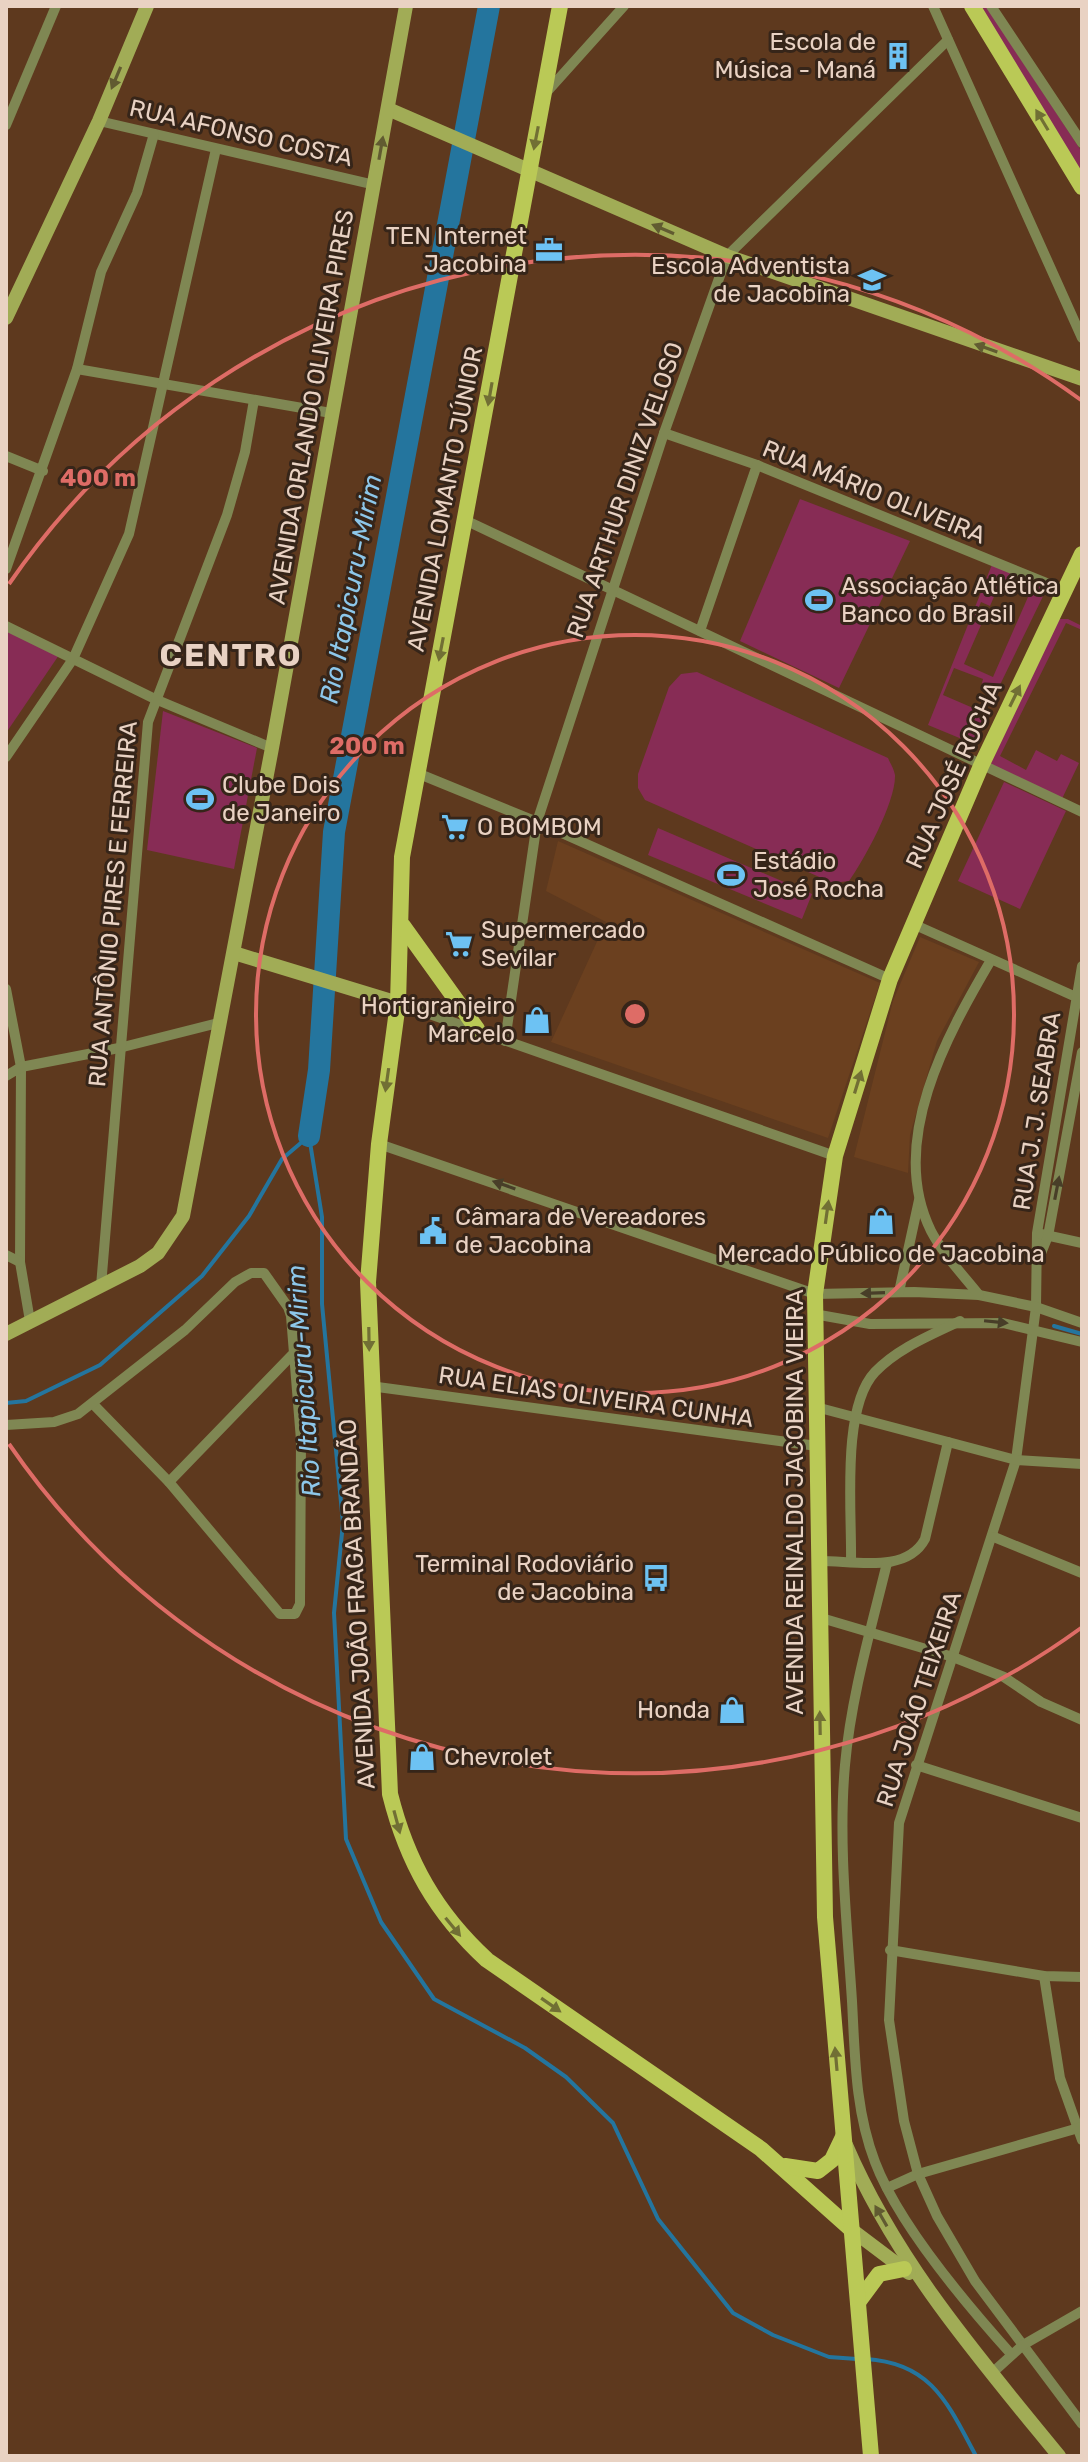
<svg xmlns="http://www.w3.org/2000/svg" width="1088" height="2462" viewBox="0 0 1088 2462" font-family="Rubik,sans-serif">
	<rect width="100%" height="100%" fill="#5e391e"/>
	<g fill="#6b401f">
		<path d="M558,841L880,983L828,1138L551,1042L606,922L546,891Z"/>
		<path d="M920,937L979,962L937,1041L910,1135L908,1173L854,1157L893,1001Z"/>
	</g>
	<g fill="#872c55">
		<path d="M974,6H986L1082,152V181Z"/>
		<path d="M800,499L910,541L839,688L740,641Z"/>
		<path d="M993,562L1017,571L1012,590L999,585L990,606L981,602L973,621L981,625L964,664L993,677L1028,597L1018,592L1027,575L1049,584L996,693L981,687L983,679L954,668L943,695L987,714L974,744L928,725Z"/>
		<path d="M1059,619H1068L1082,626V630L1066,623L1000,756L1026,770L1036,750L1057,761L1061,754L1079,763L1060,803L988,769Z"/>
		<path d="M6,629L59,655L6,733Z"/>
		<path d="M697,672L888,758C890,763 894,769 895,775C896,802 864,860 849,881L833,883L645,800L638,788V774L669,687L681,674Z"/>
		<path d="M163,711L257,748L234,869L147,850Z"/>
		<path d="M1004,782L1066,811L1020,909L958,881Z"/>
		<path d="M658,828L812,894L802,919L648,855Z"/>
	</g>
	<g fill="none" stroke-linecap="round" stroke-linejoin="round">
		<g stroke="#24759e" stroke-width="4">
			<path d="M309,1136L322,1217V1304L343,1523L334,1613L346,1839L381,1922L434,1999L525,2048L566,2077L613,2123L658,2219L733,2313L773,2335L829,2357L857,2359"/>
			<path d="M1054,1326L1082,1334"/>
			<path d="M6,1403L26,1401L100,1365L202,1276L249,1216L282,1159L309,1136"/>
			<path d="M866,2359C932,2363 948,2404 976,2456"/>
		</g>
		<path stroke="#24759e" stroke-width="22" d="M309,1136L319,1070L334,832L489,6"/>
		<g stroke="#7f8753" stroke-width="10">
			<path d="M933,6L1082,338"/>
			<path d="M991,6L1082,143"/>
			<path d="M545,94L624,6"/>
			<path d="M99,121L375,185"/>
			<path d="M6,125L56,6"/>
			<path d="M77,369L331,413"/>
			<path d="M664,433L757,465L1066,591"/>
			<path d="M6,456L43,471"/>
			<path d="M467,521L1082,812"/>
			<path d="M6,569L77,369L101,272L137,193L154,134"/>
			<path d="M6,626L155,699L272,748"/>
			<path d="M700,631L757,465"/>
			<path d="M6,757L73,659L129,534L216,149"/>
			<path d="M417,773L537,822L890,979"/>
			<path d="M913,924L1076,997"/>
			<path d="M1082,966L1037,1233L1036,1307L1016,1460L899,1823L889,2020L904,2121L918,2174L937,2216L975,2281L1082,2424"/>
			<path d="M6,989L21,1067L20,1262L30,1321"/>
			<path d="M398,1003L835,1156"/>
			<path d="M505,1041L537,822L664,433L727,256L948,40"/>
			<path d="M6,1076L21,1067L119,1048L218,1023"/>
			<path d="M379,1144L815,1294L914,1292L979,1295L1036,1307L1082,1323"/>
			<path d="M1041,1234L1082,1243"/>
			<path d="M6,1255L20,1262"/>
			<path d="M1038,1261L1048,1236L1082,1052"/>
			<path d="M101,1286L148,722L227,515L245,452L254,400"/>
			<path d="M899,1292L919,1200"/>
			<path d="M979,1295C963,1275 943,1254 931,1231C887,1142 947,1035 991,960"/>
			<path d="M814,1314L870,1324L1003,1323L1082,1342"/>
			<path d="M370,1386L817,1446"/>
			<path d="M94,1405L169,1482L292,1355"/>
			<path d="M816,1407L1016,1460L1082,1464"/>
			<path d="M6,1425L54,1422L78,1414L185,1330L235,1282L251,1273H264L288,1307L291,1316L301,1440L300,1604L295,1614H280L169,1482"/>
			<path d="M994,1537L1082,1573"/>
			<path d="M851,1560C852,1512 841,1408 875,1372C898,1348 931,1335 960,1321"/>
			<path d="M817,1561C851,1560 906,1575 925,1539L948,1442"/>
			<path d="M887,1563C871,1629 851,1697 845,1765C838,1842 847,1923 852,2001C855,2055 855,2110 875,2162C898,2223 967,2305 1011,2354"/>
			<path d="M818,1617L953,1657L1004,1677L1041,1702L1082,1720"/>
			<path d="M916,1765L1082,1818"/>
			<path d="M890,1950L1044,1976L1082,1977"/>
			<path d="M1044,1976L1060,2078L1082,2140"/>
			<path d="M887,2188L918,2174L1082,2127"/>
			<path d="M992,2373L1023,2345L1082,2311"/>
		</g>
		<g stroke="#a1ac56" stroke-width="14">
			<path d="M388,109L727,256L1082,379"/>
			<path d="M6,318L99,121L147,6"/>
			<path d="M234,953L398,1003"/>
			<path d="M6,1334L140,1266L158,1253L183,1216L272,748L406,6"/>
			<path d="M846,2145C896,2262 979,2358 1059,2456"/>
			<path d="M852,2230L909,2273"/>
		</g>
		<g stroke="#bac956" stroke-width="16">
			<path d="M560,6L402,857L398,1003L379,1144L368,1282L390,1794C407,1862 436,1913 487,1960L761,2149L852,2230"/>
			<path d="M972,6L1082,187"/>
			<path d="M403,926L477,1029"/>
			<path d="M785,2166L818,2171L832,2160L843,2137"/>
			<path d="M859,2301L879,2274L904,2269"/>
			<path d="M871,2456L825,1917L815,1294L835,1156L890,979L981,766L1082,554"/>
		</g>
	</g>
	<defs><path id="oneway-solid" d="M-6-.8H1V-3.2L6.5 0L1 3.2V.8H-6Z" transform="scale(2)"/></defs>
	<g fill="#615b31">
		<use href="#oneway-solid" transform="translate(116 78) rotate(113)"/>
		<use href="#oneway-solid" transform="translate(381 148) rotate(-80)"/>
		<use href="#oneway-solid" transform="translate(663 229) rotate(-157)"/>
		<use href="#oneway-solid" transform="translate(986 348) rotate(-161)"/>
		<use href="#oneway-solid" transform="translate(881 2216) rotate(-120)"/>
	</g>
	<g fill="#716f34">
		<use href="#oneway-solid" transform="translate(1042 120) rotate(-121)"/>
		<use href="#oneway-solid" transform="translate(536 138) rotate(101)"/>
		<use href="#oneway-solid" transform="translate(490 394) rotate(100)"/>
		<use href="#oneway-solid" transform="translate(441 649) rotate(101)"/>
		<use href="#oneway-solid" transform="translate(1015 696) rotate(-64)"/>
		<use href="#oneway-solid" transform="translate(387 1080) rotate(98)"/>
		<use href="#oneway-solid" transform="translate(858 1082) rotate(-73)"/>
		<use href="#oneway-solid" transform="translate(827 1212) rotate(-82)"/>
		<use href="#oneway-solid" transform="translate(369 1339) rotate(89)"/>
		<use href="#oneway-solid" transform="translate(820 1723) rotate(-91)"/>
		<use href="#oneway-solid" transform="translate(397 1822) rotate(75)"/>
		<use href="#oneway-solid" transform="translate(453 1927) rotate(51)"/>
		<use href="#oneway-solid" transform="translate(551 2005) rotate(35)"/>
		<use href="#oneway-solid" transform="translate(836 2059) rotate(-95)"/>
	</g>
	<g fill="#483e28">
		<use href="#oneway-solid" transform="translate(504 1185) rotate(-161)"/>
		<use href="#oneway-solid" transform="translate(1057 1188) rotate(-79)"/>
		<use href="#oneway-solid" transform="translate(873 1293) rotate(178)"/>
		<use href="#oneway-solid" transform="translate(996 1322) rotate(6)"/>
	</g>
	<g fill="none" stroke="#de6c66" stroke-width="4">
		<circle cx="635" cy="1014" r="379"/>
		<path d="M1081 1628A759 759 0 0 1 9 1444M9 584A759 759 0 0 1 1081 400"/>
	</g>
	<defs>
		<g id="building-bare" transform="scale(2.16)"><path d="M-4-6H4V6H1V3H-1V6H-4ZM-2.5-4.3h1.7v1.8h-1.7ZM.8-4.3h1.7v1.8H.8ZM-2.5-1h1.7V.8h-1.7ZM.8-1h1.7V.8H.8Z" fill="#6dc2f3" stroke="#362519" stroke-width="2.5" paint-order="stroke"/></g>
		<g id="office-bare" transform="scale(2.16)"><path d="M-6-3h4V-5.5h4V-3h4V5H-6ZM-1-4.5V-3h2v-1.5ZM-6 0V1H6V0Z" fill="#6dc2f3" stroke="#362519" stroke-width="2.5" paint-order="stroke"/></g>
		<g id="school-bare" transform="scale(2.16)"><path d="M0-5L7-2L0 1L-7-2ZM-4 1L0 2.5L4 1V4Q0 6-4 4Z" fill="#6dc2f3" stroke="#362519" stroke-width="2.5" paint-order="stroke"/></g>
		<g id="stadium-bare" transform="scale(2.16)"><path d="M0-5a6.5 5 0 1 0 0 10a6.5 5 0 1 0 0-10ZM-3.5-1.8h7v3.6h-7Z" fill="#6dc2f3" stroke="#362519" stroke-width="2.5" paint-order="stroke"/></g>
		<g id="supermarket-bare" transform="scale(2.16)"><path d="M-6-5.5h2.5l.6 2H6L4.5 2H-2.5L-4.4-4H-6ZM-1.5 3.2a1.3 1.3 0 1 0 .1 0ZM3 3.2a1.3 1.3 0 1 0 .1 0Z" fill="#6dc2f3" stroke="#362519" stroke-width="2.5" paint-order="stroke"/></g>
		<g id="shop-bare" transform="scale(2.16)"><path d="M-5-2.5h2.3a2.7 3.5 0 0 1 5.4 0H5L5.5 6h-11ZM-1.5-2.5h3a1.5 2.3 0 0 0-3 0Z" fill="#6dc2f3" stroke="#362519" stroke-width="2.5" paint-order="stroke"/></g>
		<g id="civic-bare" transform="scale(2.16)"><path d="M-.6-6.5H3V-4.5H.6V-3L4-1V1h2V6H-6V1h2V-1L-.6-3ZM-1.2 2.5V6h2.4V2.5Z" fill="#6dc2f3" stroke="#362519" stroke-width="2.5" paint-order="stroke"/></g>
		<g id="bus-bare" transform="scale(2.16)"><path d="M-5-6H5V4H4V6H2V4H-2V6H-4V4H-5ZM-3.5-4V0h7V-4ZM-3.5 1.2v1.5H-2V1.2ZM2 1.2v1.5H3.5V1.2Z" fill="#6dc2f3" stroke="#362519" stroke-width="2.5" paint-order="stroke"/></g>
	</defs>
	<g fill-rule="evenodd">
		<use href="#building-bare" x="898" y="56"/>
		<use href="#office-bare" x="549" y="250"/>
		<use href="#school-bare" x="872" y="280"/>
		<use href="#stadium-bare" x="819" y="600"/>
		<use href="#stadium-bare" x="200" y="799"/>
		<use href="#supermarket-bare" x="455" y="827"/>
		<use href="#stadium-bare" x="731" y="875"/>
		<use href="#supermarket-bare" x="459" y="944"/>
		<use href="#shop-bare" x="537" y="1020"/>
		<use href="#shop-bare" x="881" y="1221"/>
		<use href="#civic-bare" x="433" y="1231"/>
		<use href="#bus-bare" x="656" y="1578"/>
		<use href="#shop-bare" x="732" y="1710"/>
		<use href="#shop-bare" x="422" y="1757"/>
	</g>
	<g text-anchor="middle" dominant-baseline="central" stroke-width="6" stroke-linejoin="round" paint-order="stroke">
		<g font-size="24" fill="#e9d2c3" stroke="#362519" text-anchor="start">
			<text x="876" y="42" text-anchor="end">Escola de<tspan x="876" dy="28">Música - Maná</tspan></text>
			<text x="527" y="236" text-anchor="end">TEN Internet<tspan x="527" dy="28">Jacobina</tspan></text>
			<text x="850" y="266" text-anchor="end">Escola Adventista<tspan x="850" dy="28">de Jacobina</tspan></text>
			<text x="841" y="586">Associação Atlética<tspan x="841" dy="28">Banco do Brasil</tspan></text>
			<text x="222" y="785">Clube Dois<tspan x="222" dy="28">de Janeiro</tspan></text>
			<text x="477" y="827">O BOMBOM</text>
			<text x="753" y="861">Estádio<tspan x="753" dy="28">José Rocha</tspan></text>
			<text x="481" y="930">Supermercado<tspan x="481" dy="28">Sevilar</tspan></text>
			<text x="515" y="1006" text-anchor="end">Hortigranjeiro<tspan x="515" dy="28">Marcelo</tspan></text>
			<text x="455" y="1217">Câmara de Vereadores<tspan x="455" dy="28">de Jacobina</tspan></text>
			<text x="881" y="1254" text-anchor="middle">Mercado Público de Jacobina</text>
			<text x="634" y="1564" text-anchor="end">Terminal Rodoviário<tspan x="634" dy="28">de Jacobina</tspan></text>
			<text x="710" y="1710" text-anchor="end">Honda</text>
			<text x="444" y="1757">Chevrolet</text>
		</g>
		<g font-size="24" fill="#e9d2c3" stroke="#362519">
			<text transform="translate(241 133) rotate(13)">RUA AFONSO COSTA</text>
			<text transform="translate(311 407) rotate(-80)">AVENIDA ORLANDO OLIVEIRA PIRES</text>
			<text transform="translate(625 490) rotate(-71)">RUA ARTHUR DINIZ VELOSO</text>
			<text transform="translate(874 492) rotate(22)">RUA MÁRIO OLIVEIRA</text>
			<text transform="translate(445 499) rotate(-79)">AVENIDA LOMANTO JÚNIOR</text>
			<text transform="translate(954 775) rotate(-66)">RUA JOSÉ ROCHA</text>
			<text transform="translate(113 904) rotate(-85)">RUA ANTÔNIO PIRES E FERREIRA</text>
			<text transform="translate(1037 1111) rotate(-81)">RUA J. J. SEABRA</text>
			<text transform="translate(596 1397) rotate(8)">RUA ELIAS OLIVEIRA CUNHA</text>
			<text transform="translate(795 1502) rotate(-90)">AVENIDA REINALDO JACOBINA VIEIRA</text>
			<text transform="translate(357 1604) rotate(-93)">AVENIDA JOÃO FRAGA BRANDÃO</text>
			<text transform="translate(919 1699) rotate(-72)">RUA JOÃO TEIXEIRA</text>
		</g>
		<g font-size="26" font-style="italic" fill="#8dc7ea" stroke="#362519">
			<text transform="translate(351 589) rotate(-79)">Rio Itapicuru-Mirim</text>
			<text transform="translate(304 1381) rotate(-94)">Rio Itapicuru-Mirim</text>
		</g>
		<g font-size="32" font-weight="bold" letter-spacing="2" fill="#e9d2c3" stroke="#362519">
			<text x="231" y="655">CENTRO</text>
		</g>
	</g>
	<circle cx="635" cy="1014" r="12" fill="#de6c66" stroke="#362519" stroke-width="4"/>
	<g font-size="24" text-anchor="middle" font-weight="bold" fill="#de6c66" stroke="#362519" stroke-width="6" stroke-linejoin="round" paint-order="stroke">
		<text x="98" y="486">400 m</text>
		<text x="367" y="754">200 m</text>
	</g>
	<rect width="1088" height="2462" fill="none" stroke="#e9d2c3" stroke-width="16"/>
</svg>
